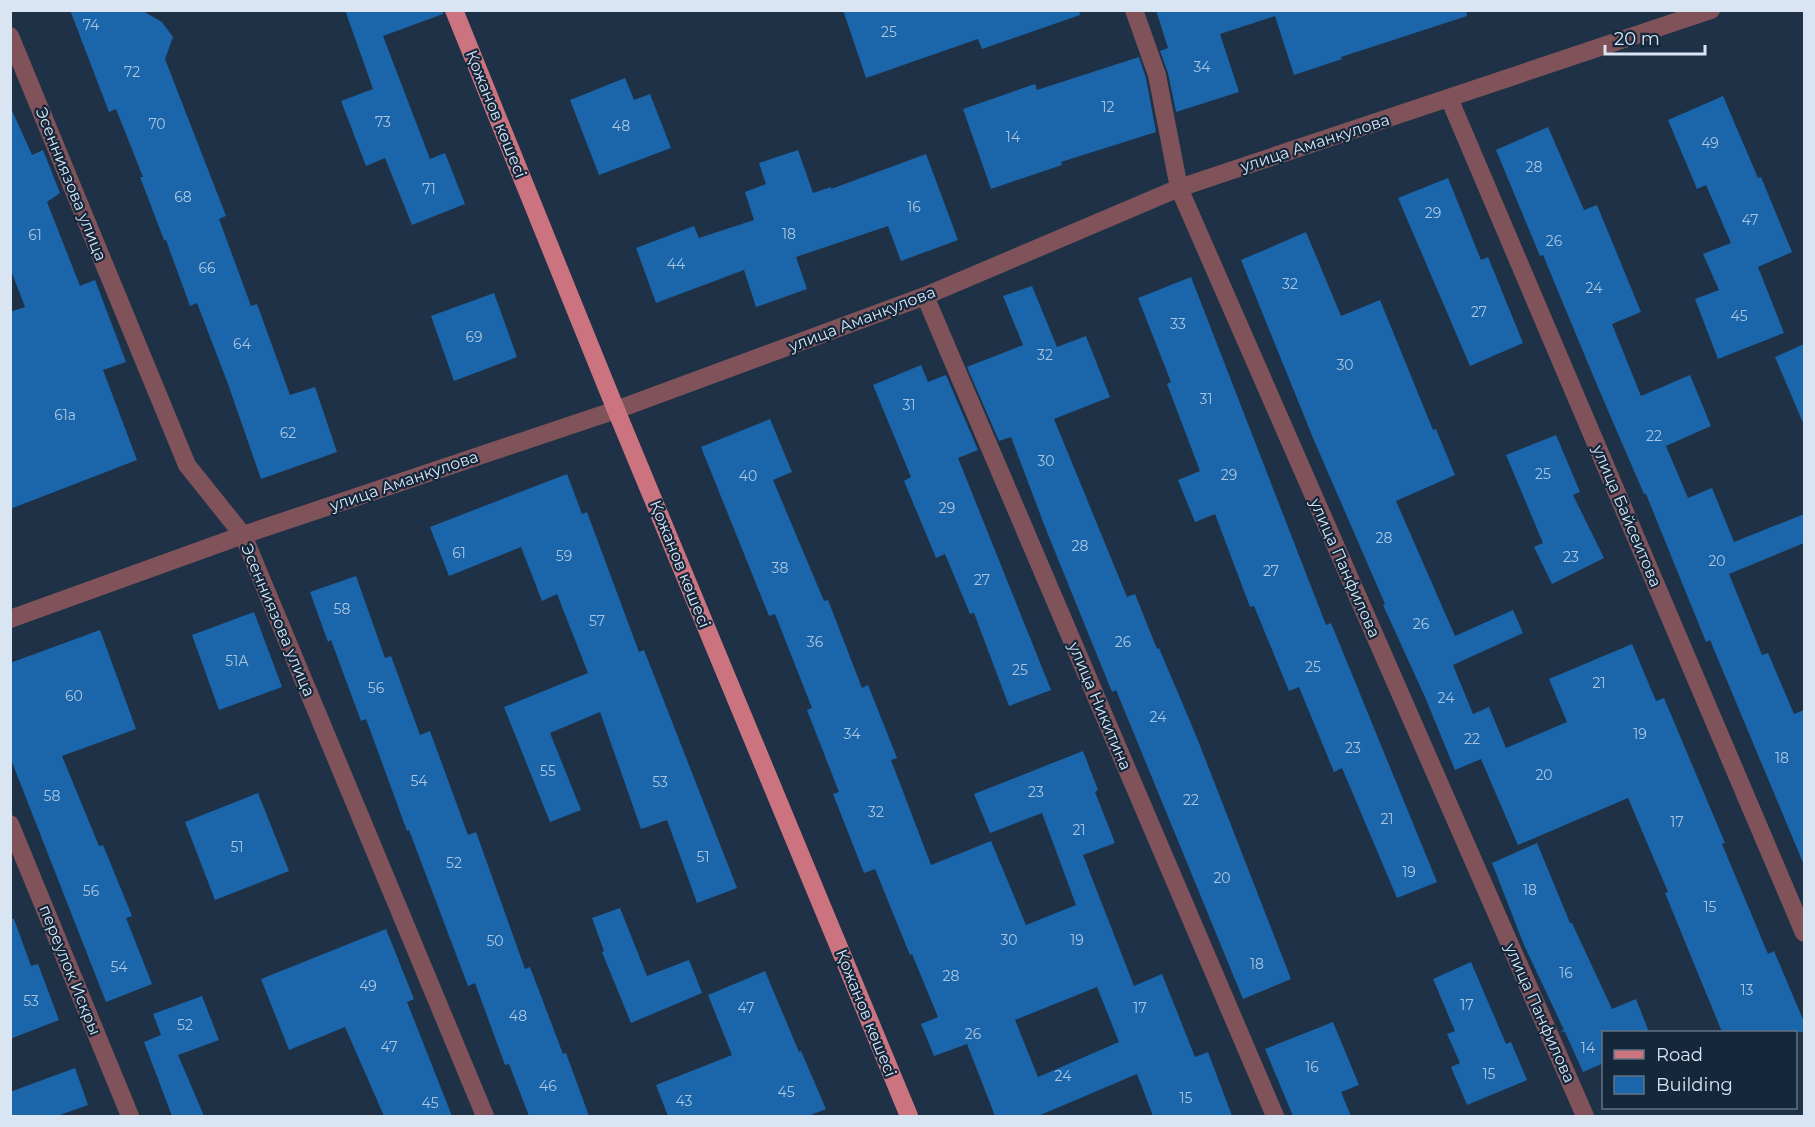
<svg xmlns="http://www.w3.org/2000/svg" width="1815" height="1127" viewBox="0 0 1815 1127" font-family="Montserrat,sans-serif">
	<rect width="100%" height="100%" fill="#1e3146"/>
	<g fill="#1b66aa" fill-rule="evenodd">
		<path d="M70,10H141L162,22L173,37L165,59L226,216L219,219L251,306L257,304L290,395L315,387L337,452L261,479L228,384L197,303L190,306L166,240H164L140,177H143L116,109L109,112Z"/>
		<path d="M345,10H443V14L383,36L430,159L445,153L465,204L412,225L385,158L366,166L341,101L373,89Z"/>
		<path d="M843,10H1079L1080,15L982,49L978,39L866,78Z"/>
		<path d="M1156,10H1466L1467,16L1341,57L1342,59L1294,75L1275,16L1220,34L1239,92L1176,112L1168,73L1160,51L1168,48Z"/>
		<path d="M1139,57L1146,78L1156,132L1061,162L1062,165L991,189L963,109L1035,84L1037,90Z"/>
		<path d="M625,78L634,100L650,94L671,148L599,175L570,100Z"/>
		<path d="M1723,96L1758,178L1761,177L1792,252L1758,267L1784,333L1718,359L1695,299L1719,290L1703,254L1731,243L1706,185L1697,189L1668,120Z"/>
		<path d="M10,106L32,155L43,150L60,193L47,202L80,286L95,280L126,362L103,370L137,460L10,509V312L25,307L10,268Z"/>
		<path d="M1548,127L1584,210L1597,205L1641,312L1612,324L1641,396L1690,375L1711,426L1666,446L1688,498L1712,488L1734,542L1804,514V543L1729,574L1762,655L1768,653L1794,714L1804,710V865L1710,640L1706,642L1646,494H1644L1597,385L1543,255L1540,256L1496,150Z"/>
		<path d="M798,150L813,193L831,187V189L926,154L958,240L901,261L888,226L796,257L807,289L756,307L744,270L656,303L636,248L694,226L699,238L754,220L745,192L766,184L759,163Z"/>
		<path d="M1448,178L1481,260L1488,257L1523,343L1470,366L1398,198Z"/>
		<path d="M1306,232L1341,316L1380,300L1433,430L1436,429L1455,475L1396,501L1455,636L1513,610L1523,633L1453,665L1473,714L1489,707L1506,748L1567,722L1549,679L1632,644L1656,701L1664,698L1725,843L1722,844L1768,954L1774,951L1804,1022V1032H1722L1665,893L1668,892L1628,798L1518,845L1481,759L1455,770L1425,697L1383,605L1385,604L1313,438L1241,260Z"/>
		<path d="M1191,277L1326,625L1331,623L1437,882L1397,898L1342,768L1334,772L1299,687L1289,691L1254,606L1250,607L1215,514L1195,522L1178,480L1200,471L1167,384L1171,382L1138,298Z"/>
		<path d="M1032,286L1057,347L1086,336L1110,397L1054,419L1127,597L1135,594L1157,649L1159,648L1197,738L1291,979L1243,999L1116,690L1112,692L1045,527L1011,437L999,441L967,367L1023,345L1003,296Z"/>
		<path d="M494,293L517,357L454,381L431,316Z"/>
		<path d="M1804,344V425L1775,357Z"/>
		<path d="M921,365L928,382L946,375L978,450L958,458L1051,690L1009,706L974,613L970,614L945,554L936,558L904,481L911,477L873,385Z"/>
		<path d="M770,419L792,472L773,480L824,601L828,600L862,688L868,685L897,758L891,760L931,865L991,841L1026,925L1076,905L1042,813L990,833L974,794L1083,751L1098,790L1095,792L1115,843L1083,855L1134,986L1162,974L1195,1057L1208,1052L1232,1116H1153L1137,1074L1038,1116H995L967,1044L934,1056L921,1024L938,1017L912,954L910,955L875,869L864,873L833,794L839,792L807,710L812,708L775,614L769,616L701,447ZM1097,987L1119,1042L1038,1077L1015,1020Z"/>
		<path d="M1556,435L1580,492L1573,495L1604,558L1552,584L1534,547L1543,543L1506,455Z"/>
		<path d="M567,474L582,514L587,512L639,652L644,650L737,888L697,903L667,820L641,829L600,712L550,733L581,810L550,822L504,707L588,673L557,594L542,601L521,547L449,576L430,527Z"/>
		<path d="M356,576L385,658L391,656L420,735L430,731L468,835L476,832L525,969L530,967L563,1054L566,1053L589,1116H529L509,1064L505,1065L475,983L468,986L409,830L407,831L366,719L361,721L331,640L328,642L310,592Z"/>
		<path d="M254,612L282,687L219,710L192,635Z"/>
		<path d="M100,630L136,729L62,756L99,846L103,845L132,916L126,918L152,984L106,1002L10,757V663Z"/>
		<path d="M258,793L289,871L215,900L185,822Z"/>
		<path d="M1537,843L1570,923H1572L1612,1009L1636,999L1649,1032H1604V1063L1583,1072L1565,1032L1560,1031L1564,1030L1524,945L1492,863Z"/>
		<path d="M620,908L647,976L689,960L702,993L631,1023L602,952L604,951L592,918Z"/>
		<path d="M10,919H14L31,966L38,964L59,1020L10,1039Z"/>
		<path d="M386,929L414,999L407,1002L452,1116H384L345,1027L289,1050L261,979Z"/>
		<path d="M1471,962L1506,1044L1511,1042L1527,1080L1467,1105L1451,1067L1460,1063L1447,1034L1455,1031L1433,979Z"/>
		<path d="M765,971L799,1052L801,1051L826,1109L808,1116H668L656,1085L732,1055L708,995Z"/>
		<path d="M202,996L219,1040L178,1055L204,1116H172L144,1042L161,1035L153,1014Z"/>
		<path d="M1333,1022L1359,1085L1341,1092L1351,1116H1293L1265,1049Z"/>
		<path d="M75,1068L88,1105L57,1116H10V1092Z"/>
	</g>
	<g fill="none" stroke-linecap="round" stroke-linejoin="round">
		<g stroke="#7f5359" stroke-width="18">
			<path d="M1134,10L1157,75L1179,188L1585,1116"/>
			<path d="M10,36L187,465L243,535L485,1116"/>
			<path d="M1449,98L1804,933"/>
			<path d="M925,296L1275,1116"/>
			<path d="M10,619L243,535L616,410L925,296L1179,188L1711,10"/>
			<path d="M10,824L130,1116"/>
		</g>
		<path stroke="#cb7480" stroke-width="18" d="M454,10L616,410L909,1116"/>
	</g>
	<g text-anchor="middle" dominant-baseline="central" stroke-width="4.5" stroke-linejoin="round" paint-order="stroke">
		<g font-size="14" fill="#aac5e1">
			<text x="91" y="25">74</text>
			<text x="889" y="32">25</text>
			<text x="1202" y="67">34</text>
			<text x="132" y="72">72</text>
			<text x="1108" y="107">12</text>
			<text x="383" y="122">73</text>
			<text x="157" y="124">70</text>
			<text x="621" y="126">48</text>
			<text x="1013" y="137">14</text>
			<text x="1710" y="143">49</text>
			<text x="1534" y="167">28</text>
			<text x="429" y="189">71</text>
			<text x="183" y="197">68</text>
			<text x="914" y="207">16</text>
			<text x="1433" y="213">29</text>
			<text x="1750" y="220">47</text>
			<text x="789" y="234">18</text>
			<text x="35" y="235">61</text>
			<text x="1554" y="241">26</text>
			<text x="676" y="264">44</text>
			<text x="207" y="268">66</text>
			<text x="1290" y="284">32</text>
			<text x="1594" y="288">24</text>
			<text x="1479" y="312">27</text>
			<text x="1739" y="316">45</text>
			<text x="1178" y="324">33</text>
			<text x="474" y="337">69</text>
			<text x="242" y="344">64</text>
			<text x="1045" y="355">32</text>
			<text x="1345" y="365">30</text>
			<text x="1206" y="399">31</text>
			<text x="909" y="405">31</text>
			<text x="65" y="415">61а</text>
			<text x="288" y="433">62</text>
			<text x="1654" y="436">22</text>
			<text x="1046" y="461">30</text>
			<text x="1543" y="474">25</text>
			<text x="1229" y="475">29</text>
			<text x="748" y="476">40</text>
			<text x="947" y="508">29</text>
			<text x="1384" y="538">28</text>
			<text x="1080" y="546">28</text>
			<text x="459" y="553">61</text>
			<text x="564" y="556">59</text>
			<text x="1571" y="557">23</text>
			<text x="1717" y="561">20</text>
			<text x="780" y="568">38</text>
			<text x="1271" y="571">27</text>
			<text x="982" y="580">27</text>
			<text x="342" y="609">58</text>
			<text x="597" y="621">57</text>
			<text x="1421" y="624">26</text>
			<text x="815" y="642">36</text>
			<text x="1123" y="642">26</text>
			<text x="237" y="661">51А</text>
			<text x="1313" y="667">25</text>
			<text x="1020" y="670">25</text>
			<text x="1599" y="683">21</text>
			<text x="376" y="688">56</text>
			<text x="74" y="696">60</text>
			<text x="1446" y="698">24</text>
			<text x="1158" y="717">24</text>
			<text x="852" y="734">34</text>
			<text x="1640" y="734">19</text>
			<text x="1472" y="739">22</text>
			<text x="1353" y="748">23</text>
			<text x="1782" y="758">18</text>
			<text x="548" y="771">55</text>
			<text x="1544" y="775">20</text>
			<text x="419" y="781">54</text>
			<text x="660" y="782">53</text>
			<text x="1036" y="792">23</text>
			<text x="52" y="796">58</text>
			<text x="1191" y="800">22</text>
			<text x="876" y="812">32</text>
			<text x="1387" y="819">21</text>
			<text x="1677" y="822">17</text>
			<text x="1079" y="830">21</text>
			<text x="237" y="847">51</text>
			<text x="703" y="857">51</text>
			<text x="454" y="863">52</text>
			<text x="1409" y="872">19</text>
			<text x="1222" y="878">20</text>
			<text x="1530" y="890">18</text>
			<text x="91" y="891">56</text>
			<text x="1710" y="907">15</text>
			<text x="1009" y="940">30</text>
			<text x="1077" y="940">19</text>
			<text x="495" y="941">50</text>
			<text x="1257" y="964">18</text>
			<text x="119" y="967">54</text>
			<text x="1566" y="973">16</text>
			<text x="951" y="976">28</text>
			<text x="368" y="986">49</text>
			<text x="1747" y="990">13</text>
			<text x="31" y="1001">53</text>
			<text x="1467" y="1005">17</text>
			<text x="746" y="1008">47</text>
			<text x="1140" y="1008">17</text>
			<text x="518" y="1016">48</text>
			<text x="185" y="1025">52</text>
			<text x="973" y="1034">26</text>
			<text x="389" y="1047">47</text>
			<text x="1588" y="1048">14</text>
			<text x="1312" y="1067">16</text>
			<text x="1489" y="1074">15</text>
			<text x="1063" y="1076">24</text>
			<text x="548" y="1086">46</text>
			<text x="786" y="1092">45</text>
			<text x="1186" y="1098">15</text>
			<text x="684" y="1101">43</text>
			<text x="430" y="1103">45</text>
		</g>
		<g font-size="16" fill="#d9e5f3" stroke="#14273b">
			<text transform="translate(496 114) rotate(68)">Қожанов көшесі</text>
			<text transform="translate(1315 143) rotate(-18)">улица Аманкулова</text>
			<text transform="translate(71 184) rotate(68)">Эсенниязова улица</text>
			<text transform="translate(862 319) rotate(-21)">улица Аманкулова</text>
			<text transform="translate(404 481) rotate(-19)">улица Аманкулова</text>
			<text transform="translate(1627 516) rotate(67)">улица Байсеитова</text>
			<text transform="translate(680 564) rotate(68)">Қожанов көшесі</text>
			<text transform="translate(1345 568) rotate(66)">улица Панфилова</text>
			<text transform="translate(278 620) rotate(67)">Эсенниязова улица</text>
			<text transform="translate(1100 706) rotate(67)">улица Никитина</text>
			<text transform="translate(70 970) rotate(68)">переулок Искры</text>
			<text transform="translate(866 1013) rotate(68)">Қожанов көшесі</text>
			<text transform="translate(1540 1013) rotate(66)">улица Панфилова</text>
		</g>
	</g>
	<rect width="1815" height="1127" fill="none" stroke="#d9e5f3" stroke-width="24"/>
	<rect x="1602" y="1031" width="195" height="78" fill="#14273b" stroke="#637385" stroke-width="1.5"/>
	<rect x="1614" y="1050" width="30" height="9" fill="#cb7480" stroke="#637385" stroke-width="1.5"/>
	<text x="1656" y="1061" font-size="18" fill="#d9e5f3">Road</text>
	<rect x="1614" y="1076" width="30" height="18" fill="#1b66aa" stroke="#637385" stroke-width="1.5"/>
	<text x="1656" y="1091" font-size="18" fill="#d9e5f3">Building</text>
	<path d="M1605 45v9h100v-9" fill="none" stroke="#d9e5f3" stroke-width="3"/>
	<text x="1614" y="45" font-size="18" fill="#d9e5f3" stroke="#14273b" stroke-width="4.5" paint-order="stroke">20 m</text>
</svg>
